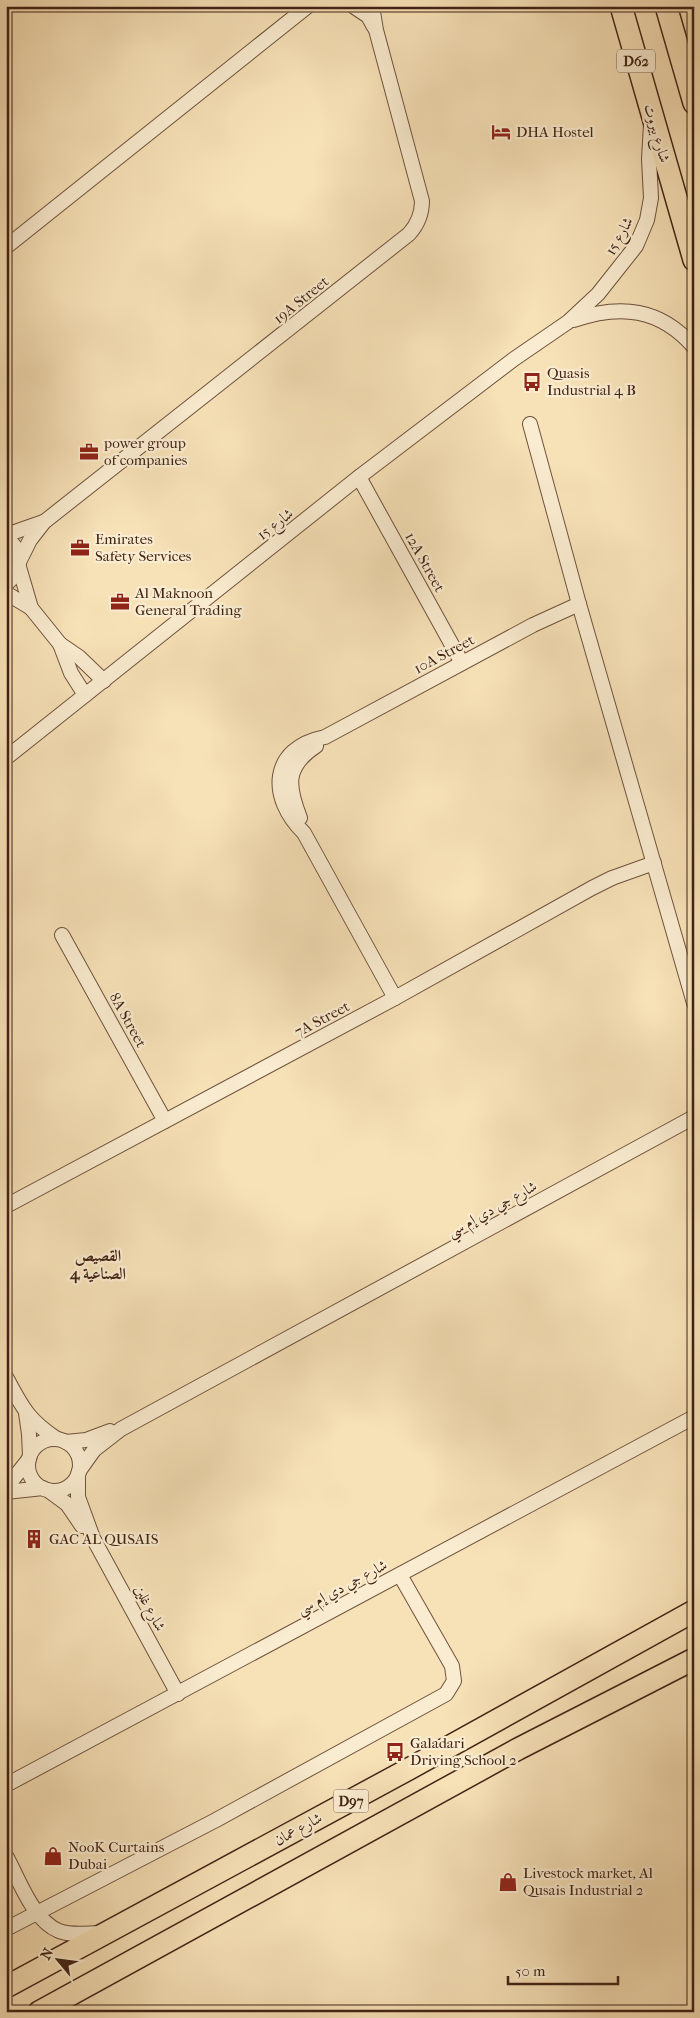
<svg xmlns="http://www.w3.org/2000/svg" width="700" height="2018" viewBox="0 0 700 2018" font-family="'IM FELL French Canon',Amiri,serif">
	<rect width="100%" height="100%" fill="#f7e1b7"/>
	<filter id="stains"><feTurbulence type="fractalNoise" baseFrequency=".004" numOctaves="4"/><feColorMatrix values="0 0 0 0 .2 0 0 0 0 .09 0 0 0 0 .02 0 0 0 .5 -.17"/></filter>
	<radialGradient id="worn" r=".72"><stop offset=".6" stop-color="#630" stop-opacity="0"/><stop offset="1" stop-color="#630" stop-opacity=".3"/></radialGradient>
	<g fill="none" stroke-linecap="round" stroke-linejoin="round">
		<g stroke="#6e523d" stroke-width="16">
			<g id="street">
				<path d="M353,6L368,16L374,27"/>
				<path d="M6,247L308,6"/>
				<path d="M574,320C620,304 660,308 694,347"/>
				<path d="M530,424L579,604L694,1003"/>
				<path d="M359,477L462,663"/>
				<path d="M6,535L43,522"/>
				<path d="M6,538C24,551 23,571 6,584"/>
				<path d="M20,560L30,540L44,522L409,234C418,224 422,214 422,201L376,30L372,6"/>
				<path d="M19,567L31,608L60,644L79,657L104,681"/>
				<path d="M6,593L31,608"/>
				<path d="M60,644L71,673L85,695"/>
				<path d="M6,758L359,477L514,359L568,322L598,294L636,246L647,220L651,198L649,159L651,124"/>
				<path d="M300,818C288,787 284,767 316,746"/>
				<path d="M62,935L165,1121"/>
				<path d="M395,998L304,833C268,798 269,748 325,737L533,625L579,604"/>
				<path d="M6,1206L395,998L592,888L612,878L654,863"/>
				<path d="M6,1377C22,1407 28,1420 57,1439"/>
				<path d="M26,1413L29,1434L30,1456"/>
				<circle cx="54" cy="1465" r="26"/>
				<path d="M66,1442L86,1440L110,1431"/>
				<path d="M79,1471L94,1450L121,1429L694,1117"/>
				<path d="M78,1474V1497L93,1538L178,1694"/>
				<path d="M6,1488L29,1459"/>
				<path d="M48,1490L67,1504L82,1526"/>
				<path d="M6,1492L43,1488"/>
				<path d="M6,1785L694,1417"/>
				<path d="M6,1856C19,1879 33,1921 59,1931C72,1936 88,1933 101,1933"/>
				<path d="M6,1929L216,1820L446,1694L454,1681L452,1666L400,1575"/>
			</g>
		</g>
		<g stroke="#412214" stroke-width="24">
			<g id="primary">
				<path d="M621,6L694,260"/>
				<path d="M666,6L694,103"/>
				<path d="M6,1987L407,1770L694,1611"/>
				<path d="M39,2012L518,1749L694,1659"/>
			</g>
		</g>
		<use href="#street" stroke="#faecd0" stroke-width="14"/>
		<use href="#primary" stroke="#f7e1b7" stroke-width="21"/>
	</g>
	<defs>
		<g id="hotel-bare" transform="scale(1.5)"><path d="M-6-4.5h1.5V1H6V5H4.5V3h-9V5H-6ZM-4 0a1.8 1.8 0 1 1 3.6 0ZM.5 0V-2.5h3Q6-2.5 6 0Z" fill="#8f2418" stroke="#faecd0" stroke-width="2.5" paint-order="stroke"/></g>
		<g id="bus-bare" transform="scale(1.5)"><path d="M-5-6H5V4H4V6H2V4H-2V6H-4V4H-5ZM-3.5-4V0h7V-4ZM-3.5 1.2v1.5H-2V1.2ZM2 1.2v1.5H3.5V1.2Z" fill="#8f2418" stroke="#faecd0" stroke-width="2.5" paint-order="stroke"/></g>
		<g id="office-bare" transform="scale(1.5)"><path d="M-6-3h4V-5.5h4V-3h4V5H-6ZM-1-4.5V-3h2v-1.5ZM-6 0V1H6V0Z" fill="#8f2418" stroke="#faecd0" stroke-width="2.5" paint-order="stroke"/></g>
		<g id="building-bare" transform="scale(1.5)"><path d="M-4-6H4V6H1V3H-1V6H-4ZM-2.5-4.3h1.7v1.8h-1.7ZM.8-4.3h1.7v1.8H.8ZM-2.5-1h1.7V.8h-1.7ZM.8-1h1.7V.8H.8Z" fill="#8f2418" stroke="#faecd0" stroke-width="2.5" paint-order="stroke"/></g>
		<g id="shop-bare" transform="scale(1.5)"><path d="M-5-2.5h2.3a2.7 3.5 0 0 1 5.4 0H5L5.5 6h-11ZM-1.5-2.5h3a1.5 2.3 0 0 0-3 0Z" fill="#8f2418" stroke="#faecd0" stroke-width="2.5" paint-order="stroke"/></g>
	</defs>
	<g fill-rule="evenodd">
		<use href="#hotel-bare" x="501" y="132"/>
		<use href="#bus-bare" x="532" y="382"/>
		<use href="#office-bare" x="89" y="452"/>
		<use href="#office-bare" x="80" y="548"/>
		<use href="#office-bare" x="120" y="602"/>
		<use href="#building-bare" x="34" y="1539"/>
		<use href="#bus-bare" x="395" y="1752"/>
		<use href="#shop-bare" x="53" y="1856"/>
		<use href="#shop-bare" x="508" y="1882"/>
	</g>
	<g text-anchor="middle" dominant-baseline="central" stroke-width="4.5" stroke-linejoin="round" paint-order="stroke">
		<g fill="#faecd0" stroke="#785f4c" stroke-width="1">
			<rect x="617" y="49.5" width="38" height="23" rx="4"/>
			<rect x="333.5" y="1789.5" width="35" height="23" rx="4"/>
		</g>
		<g font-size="14" font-weight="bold" fill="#412214">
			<text x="636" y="61">D62</text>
			<text x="351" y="1801">D97</text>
		</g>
		<g font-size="15" fill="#412214" stroke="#faecd0" text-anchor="start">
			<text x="516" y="132">DHA Hostel</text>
			<text x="547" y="373">Quasis<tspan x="547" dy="17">Industrial 4 B</tspan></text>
			<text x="104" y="443">power group<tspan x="104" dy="17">of companies</tspan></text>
			<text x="95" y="539">Emirates<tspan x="95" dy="17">Safety Services</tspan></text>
			<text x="135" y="593">Al Maknoon<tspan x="135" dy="17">General Trading</tspan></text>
			<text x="49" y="1539">GAC AL QUSAIS</text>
			<text x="410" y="1743">Galadari<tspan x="410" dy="17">Driving School 2</tspan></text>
			<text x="68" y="1847">NooK Curtains<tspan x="68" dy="17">Dubai</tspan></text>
			<text x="523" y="1873">Livestock market, Al<tspan x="523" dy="17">Qusais Industrial 2</tspan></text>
		</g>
		<g font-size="15" fill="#412214" stroke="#faecd0">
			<text transform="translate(657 133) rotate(74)">شارع بيروت</text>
			<text transform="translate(619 236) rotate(-61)">شارع 15</text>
			<text transform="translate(301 300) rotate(-39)">19A Street</text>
			<text transform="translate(275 524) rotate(-38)">شارع 15</text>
			<text transform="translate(425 562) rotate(61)">12A Street</text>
			<text transform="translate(444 654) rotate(-28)">10A Street</text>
			<text transform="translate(322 1019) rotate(-28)">7A Street</text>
			<text transform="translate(128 1020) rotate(61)">8A Street</text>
			<text transform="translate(492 1209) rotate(-29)">شارع جي دي إم سي</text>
			<text transform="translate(342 1587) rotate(-28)">شارع جي دي إم سي</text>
			<text transform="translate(150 1608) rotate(62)">شارع غلين</text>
			<text transform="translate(298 1829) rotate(-29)">شارع عمان</text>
		</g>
		<g font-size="16" font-weight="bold" fill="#412214" stroke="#faecd0">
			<text x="98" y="1255">القصيص<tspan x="98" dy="18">الصناعية 4</tspan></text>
		</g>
	</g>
	<rect width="700" height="2018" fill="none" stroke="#f7e1b7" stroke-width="25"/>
	<rect x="8" y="8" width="685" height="2003" fill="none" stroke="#412214" stroke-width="2.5"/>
	<rect x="12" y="12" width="675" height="1993" fill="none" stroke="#412214"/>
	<g transform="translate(58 1960) rotate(299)" stroke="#faecd0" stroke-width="4" paint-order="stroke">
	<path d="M0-4L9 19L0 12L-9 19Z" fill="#412214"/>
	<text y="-8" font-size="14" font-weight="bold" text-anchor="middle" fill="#412214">N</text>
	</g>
	<path d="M508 1976v8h110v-8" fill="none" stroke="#412214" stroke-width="2.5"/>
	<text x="515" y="1976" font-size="15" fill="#412214" stroke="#faecd0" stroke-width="4" paint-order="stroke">50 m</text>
	<rect width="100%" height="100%" filter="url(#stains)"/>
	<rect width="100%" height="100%" fill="url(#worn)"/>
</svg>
